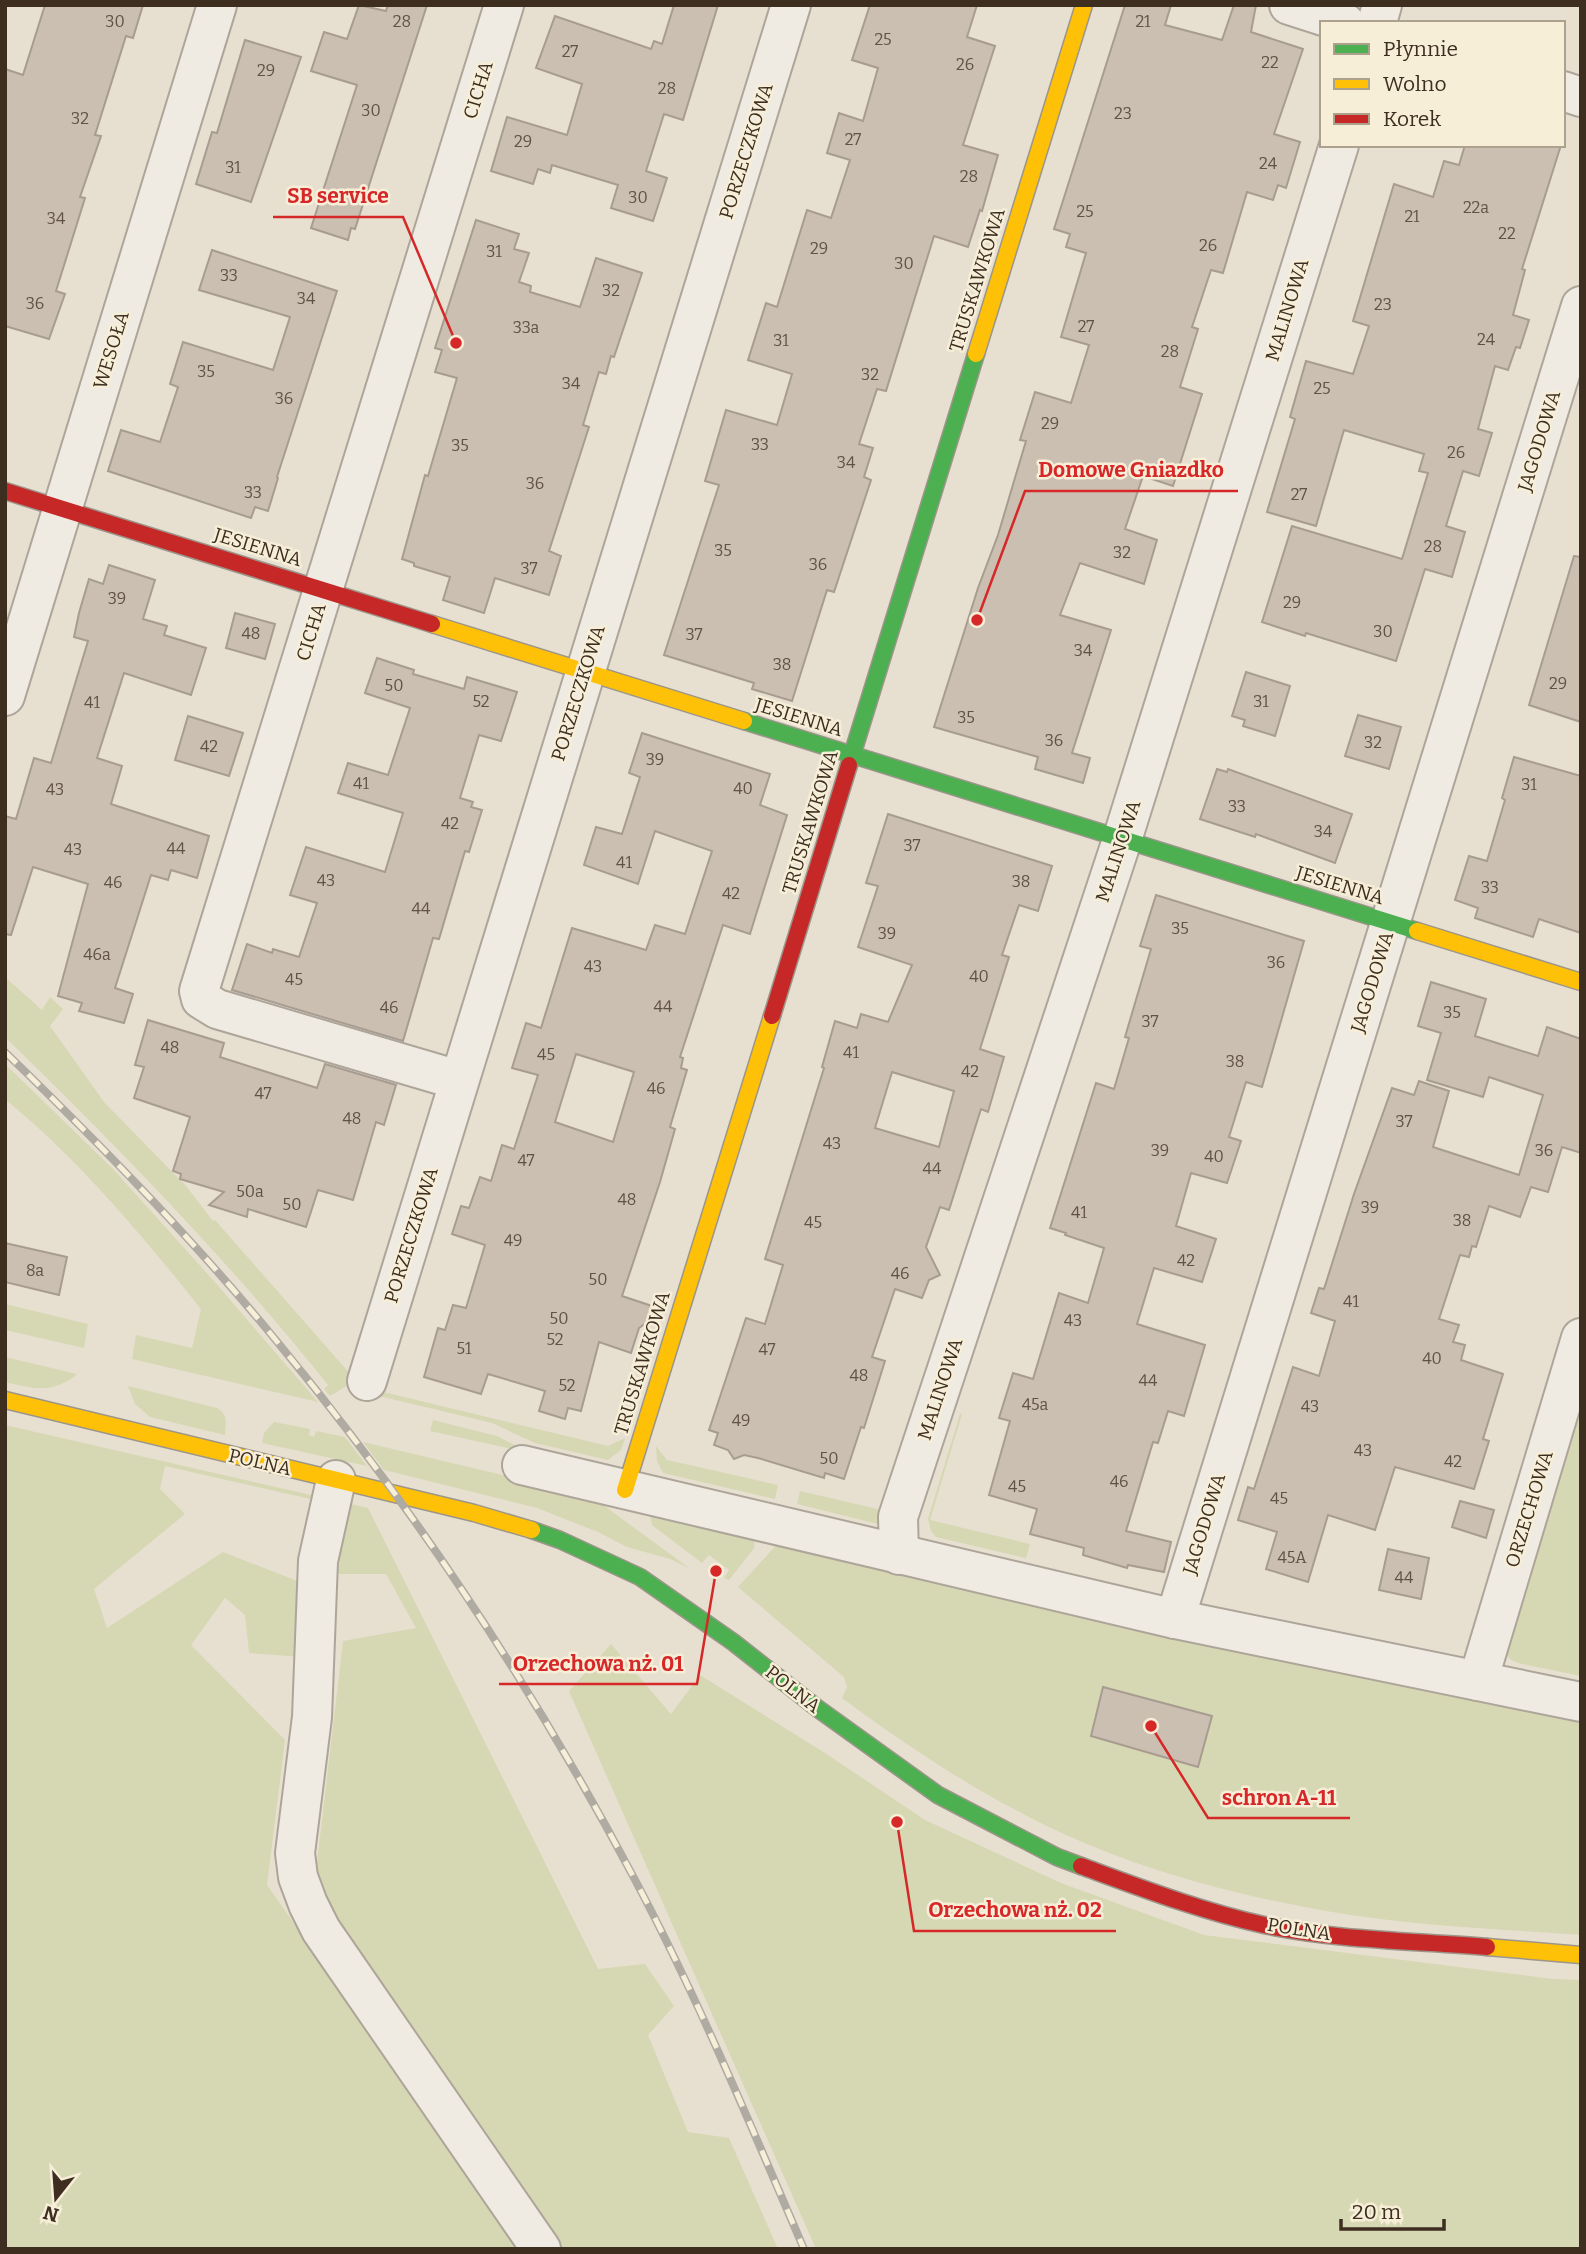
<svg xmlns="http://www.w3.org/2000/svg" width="1586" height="2254" viewBox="0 0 1586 2254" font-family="Bitter,serif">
	<rect width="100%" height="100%" fill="#e7e0d1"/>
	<g fill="#d6d7b3">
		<path d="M5,977L42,1010L50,997L63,1009L50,1026L104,1102L186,1186L213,1221L215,1220L352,1376L348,1385L330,1396L324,1389L328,1385C229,1261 119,1148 5,1037Z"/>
		<path d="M5,1064L113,1169L213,1280L318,1402L132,1359L136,1335L192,1348L201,1309C142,1235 79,1160 5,1099Z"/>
		<path d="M5,1304L88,1324L84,1348L5,1330Z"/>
		<path d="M5,1357L77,1374C54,1394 33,1389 5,1382Z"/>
		<path d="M1581,1382V1676L1518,1663L1510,1659L1502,1650Z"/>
		<path d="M128,1386L217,1408C228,1414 226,1424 225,1435L150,1417L135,1404Z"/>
		<path d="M379,1391L608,1446L625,1438L621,1450L608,1460L535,1443L492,1423L379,1396Z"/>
		<path d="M960,1414H962L930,1520L1030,1544L1026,1558L936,1537L931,1531L928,1519Z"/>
		<path d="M433,1420L497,1436L530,1453L430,1431Z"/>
		<path d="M274,1422L310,1429L309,1435L314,1437L316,1431L345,1437L367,1466L262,1443L264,1433Z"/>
		<path d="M5,1425L368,1508L598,1969L645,1964L674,2006L648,2035L688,2132L729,2138L778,2249H560L329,1918L316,1871L343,1641L416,1628L386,1574H335L341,1506L165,1466L160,1489L185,1514L94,1589L107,1628L223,1552L305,1584L302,1657L249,1653L245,1615L225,1598L191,1645L285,1740L267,1885L523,2249H5Z"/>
		<path d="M363,1442L591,1496L689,1568L670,1559L627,1547L598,1532L537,1508L384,1470Z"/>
		<path d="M656,1446L667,1460L778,1485L775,1499L663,1473L657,1461Z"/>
		<path d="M800,1491L899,1514L886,1526L797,1504Z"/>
		<path d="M649,1510L755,1534L754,1548L729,1580L724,1578L729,1570L709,1555L702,1563L652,1525Z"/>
		<path d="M781,1540L1535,1709L1581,1723V1935C1498,1929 1414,1926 1332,1912C1227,1894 1120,1865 1025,1815C961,1782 900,1741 842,1698L847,1687L844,1677L738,1587Z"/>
		<path d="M611,1644L671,1714L700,1675L825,1753L925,1820L1061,1883L1204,1935L1553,1979L1581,1980V2249H816L569,1691Z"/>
	</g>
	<g fill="#cbbfb2" stroke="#a89c90" stroke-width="2" fill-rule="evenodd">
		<path d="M45,5H143L133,38L126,36L95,135L101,136L80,197L85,198L56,291L65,294L49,339L5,326V69L23,75Z"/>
		<path d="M359,5L386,11L388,5H427L355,229L351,228L348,240L311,228L357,85L311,71L324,32L347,39Z"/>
		<path d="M674,5H718L683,120L664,114L646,171L667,178L653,221L611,208L618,185L552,165L550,173L538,169L533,184L491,171L507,117L567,135L582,84L536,68L555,16L651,49L654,41L662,44Z"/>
		<path d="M870,5H977L967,37L995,46L963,145L998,155L982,211L980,210L968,247L934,236L886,391L877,389L859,444L873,448L864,477L871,480L834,592L827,590L792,701L752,689L754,683L664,655L719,485L705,481L726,410L777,425L792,374L748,360L766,303L777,307L807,210L831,218L850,160L827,153L839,113L863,121L878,68L852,60Z"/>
		<path d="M1125,5H1171L1165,25L1222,40L1234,5H1256L1251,32L1303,49L1274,134L1300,142L1286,188L1278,185L1273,200L1247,192L1223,273L1211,270L1192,327L1198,329L1180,387L1202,394L1173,486L1143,476L1125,529L1157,540L1144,584L1080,563L1060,615L1111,630L1072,753L1090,758L1083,783L1035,769L1038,757L934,727L978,588L998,535L1026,441L1020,440L1035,392L1071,403L1089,345L1061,337L1086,253L1066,247L1070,234L1054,229Z"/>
		<path d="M245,40L301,57L251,202L196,184L212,132L217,133Z"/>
		<path d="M1465,145H1561L1522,269L1525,270L1513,315L1529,320L1520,348L1516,347L1508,370L1495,366L1478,429L1492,433L1479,476L1463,471L1446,526L1465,532L1452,577L1425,569L1396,661L1306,633L1305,636L1262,622L1292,526L1402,559L1428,473L1419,471L1424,454L1344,430L1316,526L1267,512L1295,419L1290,417L1306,361L1353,374L1369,326L1353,321L1394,184L1433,197L1444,161L1459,165Z"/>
		<path d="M476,220L519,234L514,249L529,253L519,282L531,286L530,292L580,307L596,258L642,273L614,357L611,356L606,374L599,372L583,425L589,427L549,551L561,556L549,595L495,578L484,613L443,600L450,577L414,566V563L402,559L425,475L428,476L457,378L435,372L442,350L435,348Z"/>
		<path d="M212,250L337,291L277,477L278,478L268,511L255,507L251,518L108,471L121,430L160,442L178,387L170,384L183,342L273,370L290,317L199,290Z"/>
		<path d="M1574,556L1581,557V722L1529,705Z"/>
		<path d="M109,565L155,580L143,619L167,626L164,635L206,648L191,695L124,673L97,758L122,766L111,804L209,836L197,878L171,870L168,880L151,875L115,988L133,994L124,1023L79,1011L82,1003L58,996L88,884L33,867L11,935L5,934V816L16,819L34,758L51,763L88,641L74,637L79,613L89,579L103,584Z"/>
		<path d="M235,613L275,624L265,659L226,648Z"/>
		<path d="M377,658L414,670L413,674L464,689L467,677L517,692L501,741L479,735L460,798L473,802L471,807L482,810L469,852L465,851L439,939L433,938L403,1041L232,990L247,944L272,953L273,949L299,957L317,903L290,895L306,847L385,872L403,813L338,793L348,763L388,775L410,708L365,693Z"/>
		<path d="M1246,672L1290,686L1275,736L1243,726L1245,720L1232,716Z"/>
		<path d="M1358,715L1401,727L1389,769L1345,756Z"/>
		<path d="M188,716L243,733L229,776L175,760Z"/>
		<path d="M642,733L770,774L760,805L787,815L750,934L723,925L680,1057L683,1058L681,1068L687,1070L670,1127L675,1129L660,1182L622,1296L658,1308L656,1316L639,1328L631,1353L599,1342L581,1411L568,1408L565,1419L539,1411L545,1391L488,1374L481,1394L424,1377L438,1328L445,1330L453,1305L466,1308L485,1245L452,1234L461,1206L469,1208L480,1177L491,1181L502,1145L514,1149L538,1075L512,1068L526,1023L541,1028L572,928L646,950L655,925L685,934L712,851L655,831L638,884L584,865L596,827L622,834L640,777L629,773ZM576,1054L634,1072L613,1142L555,1122Z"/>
		<path d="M1514,757L1581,776V933L1539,919L1533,937L1475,918L1478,908L1455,900L1469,856L1487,861L1505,800L1502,798Z"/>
		<path d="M1217,769L1227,772L1228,769L1352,814L1335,863L1256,834L1255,837L1200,819Z"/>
		<path d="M888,814L1052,866L1038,911L1019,905L1002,955L1009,957L980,1049L1004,1057L988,1112L981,1109L949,1210L940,1207L926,1247L940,1275L929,1280L922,1298L895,1289L872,1357L885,1361L864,1428L861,1427L844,1479L825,1473L824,1478L758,1458L744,1455L734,1459L728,1450L714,1445L718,1433L709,1430L746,1318L765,1324L783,1265L765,1259L824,1068L822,1067L835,1021L857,1028L861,1014L888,1022L912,965L858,947L878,886L866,883ZM892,1072L954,1091L939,1147L875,1128Z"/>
		<path d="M1156,895L1304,941L1262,1087L1246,1082L1229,1137L1241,1141L1227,1183L1191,1173L1176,1226L1216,1239L1202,1282L1154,1268L1137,1324L1205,1345L1184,1416L1168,1411L1158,1443L1153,1442L1126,1531L1171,1542L1164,1572L1128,1565L1127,1568L1083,1555L1084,1548L1030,1534L1037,1509L989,1495L1010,1421L999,1418L1013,1373L1033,1379L1059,1293L1088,1303L1104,1248L1065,1235L1066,1233L1050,1228L1096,1083L1114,1089L1129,1038L1125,1037L1151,949L1140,946Z"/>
		<path d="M1431,982L1486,999L1475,1036L1538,1056L1547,1027L1581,1039V1153L1562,1147L1548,1192L1531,1187L1520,1217L1489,1206L1476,1247L1472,1246L1469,1257L1460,1255L1439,1319L1459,1325L1453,1342L1465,1345L1461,1360L1503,1374L1483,1439L1489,1441L1474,1489L1395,1467L1375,1530L1328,1515L1308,1582L1266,1569L1277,1532L1238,1520L1248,1487L1254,1489L1293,1367L1319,1376L1335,1321L1311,1313L1319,1288L1324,1289L1354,1194L1392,1088L1414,1095L1419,1081L1449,1091L1433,1147L1519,1175L1543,1095L1489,1077L1483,1097L1427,1080L1441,1033L1418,1026Z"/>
		<path d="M148,1020L224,1043L220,1057L317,1088L325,1064L396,1085L384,1125L376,1122L353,1200L318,1190L306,1227L248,1209L247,1217L209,1205L224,1192L180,1179L181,1174L173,1171L190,1117L134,1098L144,1067L135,1065Z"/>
		<path d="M5,1243L67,1257L59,1295L5,1282Z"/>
		<path d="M1460,1501L1494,1510L1486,1538L1452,1527Z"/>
		<path d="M1388,1549L1429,1558L1421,1599L1379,1590Z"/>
		<path d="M1103,1687L1212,1716L1198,1767L1091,1736Z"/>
	</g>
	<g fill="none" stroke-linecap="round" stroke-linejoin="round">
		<g stroke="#ada599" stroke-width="42">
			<g id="street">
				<path d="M1289,5L1345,23"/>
				<path d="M1377,23L1382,5"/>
				<path d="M1563,91L1581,97"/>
				<path d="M5,696L217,5"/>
				<path d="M458,1080L217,1009L201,999L199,991L504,5"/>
				<path d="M367,1381L791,5"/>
				<path d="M522,1465L1175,1619L1581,1702"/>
				<path d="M336,1480L318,1561L312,1717L295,1853L298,1877L308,1904L321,1930L541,2249"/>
				<path d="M899,1555L898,1517L1122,840L1339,145"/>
				<path d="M1175,1619L1581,306"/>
				<path d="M1478,1681L1581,1338"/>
			</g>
		</g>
		<g stroke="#9c958a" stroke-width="19">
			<g id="fast">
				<path d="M744,721L1417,931"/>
				<path d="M849,765L976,354"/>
				<path d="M532,1530L560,1540L640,1577L733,1642L817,1708L938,1795L1057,1857L1081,1866"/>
			</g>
		</g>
		<g stroke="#9c958a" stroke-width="19">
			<g id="slow">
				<path d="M976,354L1084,5"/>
				<path d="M432,624L744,721"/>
				<path d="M1417,931L1581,982"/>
				<path d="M5,1400L474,1513L532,1530"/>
				<path d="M625,1490L772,1016"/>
				<path d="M1487,1947L1581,1955"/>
			</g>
		</g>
		<g stroke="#9c958a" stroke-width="19">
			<g id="jam">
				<path d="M5,491L432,624"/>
				<path d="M772,1016L849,765"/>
				<path d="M1081,1866C1141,1888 1201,1911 1264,1925C1334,1940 1415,1941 1487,1947"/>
			</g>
		</g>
		<use href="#street" stroke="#efebe3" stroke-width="38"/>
		<use href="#fast" stroke="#4caf50" stroke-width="16"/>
		<use href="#slow" stroke="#ffc107" stroke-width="16"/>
		<use href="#jam" stroke="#c62828" stroke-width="16"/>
		<g stroke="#afaaa2" stroke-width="8">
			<path id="rail" d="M5,1052C101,1145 195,1241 279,1344C415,1509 534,1689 634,1878C698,1998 750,2124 804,2249"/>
		</g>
		<use href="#rail" stroke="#f7eed8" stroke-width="5" stroke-dasharray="16" stroke-linecap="butt"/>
	</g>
	<g text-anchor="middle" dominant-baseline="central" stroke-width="5" stroke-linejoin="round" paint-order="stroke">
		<g font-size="16" fill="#605244">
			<text x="115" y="21">30</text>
			<text x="402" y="21">28</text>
			<text x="1143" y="21">21</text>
			<text x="883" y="39">25</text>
			<text x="570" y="51">27</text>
			<text x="1270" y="62">22</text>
			<text x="965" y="64">26</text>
			<text x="266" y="70">29</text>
			<text x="667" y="88">28</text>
			<text x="371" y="110">30</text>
			<text x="1123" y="113">23</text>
			<text x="80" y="118">32</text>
			<text x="853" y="139">27</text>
			<text x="523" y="141">29</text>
			<text x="1268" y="163">24</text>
			<text x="233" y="167">31</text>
			<text x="969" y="176">28</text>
			<text x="638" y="197">30</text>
			<text x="1476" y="207">22a</text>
			<text x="1085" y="211">25</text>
			<text x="1412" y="216">21</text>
			<text x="56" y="218">34</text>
			<text x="1507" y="233">22</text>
			<text x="1208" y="245">26</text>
			<text x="819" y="248">29</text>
			<text x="494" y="251">31</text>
			<text x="904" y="263">30</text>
			<text x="229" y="275">33</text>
			<text x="611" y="290">32</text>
			<text x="306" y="298">34</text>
			<text x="35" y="303">36</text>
			<text x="1383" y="304">23</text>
			<text x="1086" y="326">27</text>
			<text x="526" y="327">33a</text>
			<text x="1486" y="339">24</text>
			<text x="781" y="340">31</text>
			<text x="1170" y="351">28</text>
			<text x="206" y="371">35</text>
			<text x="870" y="374">32</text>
			<text x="571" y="383">34</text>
			<text x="1322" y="388">25</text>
			<text x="284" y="398">36</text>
			<text x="1050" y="423">29</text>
			<text x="760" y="444">33</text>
			<text x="460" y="445">35</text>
			<text x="1456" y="452">26</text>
			<text x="846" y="462">34</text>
			<text x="535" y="483">36</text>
			<text x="253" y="492">33</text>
			<text x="1299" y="494">27</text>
			<text x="1433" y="546">28</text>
			<text x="723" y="550">35</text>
			<text x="1122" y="552">32</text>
			<text x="818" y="564">36</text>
			<text x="529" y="568">37</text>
			<text x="117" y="598">39</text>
			<text x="1292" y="602">29</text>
			<text x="1383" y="631">30</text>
			<text x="251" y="633">48</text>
			<text x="694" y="634">37</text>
			<text x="1083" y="650">34</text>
			<text x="782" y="664">38</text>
			<text x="1558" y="683">29</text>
			<text x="394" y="685">50</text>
			<text x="481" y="701">52</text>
			<text x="1261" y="701">31</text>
			<text x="92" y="702">41</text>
			<text x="966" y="717">35</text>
			<text x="1054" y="740">36</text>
			<text x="1373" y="742">32</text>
			<text x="209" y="746">42</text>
			<text x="655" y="759">39</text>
			<text x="361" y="783">41</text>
			<text x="1529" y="784">31</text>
			<text x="743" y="788">40</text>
			<text x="55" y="789">43</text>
			<text x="1237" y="806">33</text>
			<text x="450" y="823">42</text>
			<text x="1323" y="831">34</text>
			<text x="912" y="845">37</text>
			<text x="176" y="848">44</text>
			<text x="73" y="849">43</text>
			<text x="624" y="862">41</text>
			<text x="326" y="880">43</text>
			<text x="1021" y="881">38</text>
			<text x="113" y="882">46</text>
			<text x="1490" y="887">33</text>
			<text x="731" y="893">42</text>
			<text x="421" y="908">44</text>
			<text x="1180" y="928">35</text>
			<text x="887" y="933">39</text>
			<text x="97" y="954">46a</text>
			<text x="1276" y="962">36</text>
			<text x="593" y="966">43</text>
			<text x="979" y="976">40</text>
			<text x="294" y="979">45</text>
			<text x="663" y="1006">44</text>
			<text x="389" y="1007">46</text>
			<text x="1452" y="1012">35</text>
			<text x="1150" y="1021">37</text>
			<text x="170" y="1047">48</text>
			<text x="851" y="1052">41</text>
			<text x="546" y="1054">45</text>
			<text x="1235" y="1061">38</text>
			<text x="970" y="1071">42</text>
			<text x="656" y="1088">46</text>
			<text x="263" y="1093">47</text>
			<text x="352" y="1118">48</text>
			<text x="1404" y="1121">37</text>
			<text x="832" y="1143">43</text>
			<text x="1160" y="1150">39</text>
			<text x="1544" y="1150">36</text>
			<text x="1214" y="1156">40</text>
			<text x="526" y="1160">47</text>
			<text x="932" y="1168">44</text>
			<text x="250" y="1191">50a</text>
			<text x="627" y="1199">48</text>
			<text x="292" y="1204">50</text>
			<text x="1370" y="1207">39</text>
			<text x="1079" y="1212">41</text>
			<text x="1462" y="1220">38</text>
			<text x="813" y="1222">45</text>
			<text x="513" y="1240">49</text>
			<text x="1186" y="1260">42</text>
			<text x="35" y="1270">8a</text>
			<text x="900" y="1273">46</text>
			<text x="598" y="1279">50</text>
			<text x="1351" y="1301">41</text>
			<text x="559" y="1318">50</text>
			<text x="1073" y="1320">43</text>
			<text x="555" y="1339">52</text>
			<text x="464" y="1348">51</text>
			<text x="767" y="1349">47</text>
			<text x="1432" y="1358">40</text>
			<text x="859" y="1375">48</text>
			<text x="1148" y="1380">44</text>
			<text x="567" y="1385">52</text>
			<text x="1035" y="1404">45a</text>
			<text x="1310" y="1406">43</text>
			<text x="741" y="1420">49</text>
			<text x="1363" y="1450">43</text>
			<text x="829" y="1458">50</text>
			<text x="1453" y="1461">42</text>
			<text x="1119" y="1481">46</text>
			<text x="1017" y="1486">45</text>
			<text x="1279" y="1498">45</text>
			<text x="1292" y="1557">45A</text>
			<text x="1404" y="1577">44</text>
		</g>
		<g font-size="19" fill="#3d2e20" stroke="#f7eed8">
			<text transform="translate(478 90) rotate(-73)">CICHA</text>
			<text transform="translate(746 151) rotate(-73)">PORZECZKOWA</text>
			<text transform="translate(977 280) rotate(-73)">TRUSKAWKOWA</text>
			<text transform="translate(1287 310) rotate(-73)">MALINOWA</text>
			<text transform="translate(111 350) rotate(-73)">WESOŁA</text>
			<text transform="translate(1539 441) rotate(-73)">JAGODOWA</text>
			<text transform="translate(258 547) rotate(17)">JESIENNA</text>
			<text transform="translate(311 632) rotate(-73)">CICHA</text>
			<text transform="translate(578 693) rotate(-73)">PORZECZKOWA</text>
			<text transform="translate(799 717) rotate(17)">JESIENNA</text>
			<text transform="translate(810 822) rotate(-73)">TRUSKAWKOWA</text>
			<text transform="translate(1118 851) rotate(-72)">MALINOWA</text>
			<text transform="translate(1340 885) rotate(17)">JESIENNA</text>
			<text transform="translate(1372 982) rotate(-73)">JAGODOWA</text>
			<text transform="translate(411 1235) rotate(-73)">PORZECZKOWA</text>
			<text transform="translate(642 1363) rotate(-73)">TRUSKAWKOWA</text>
			<text transform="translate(940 1389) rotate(-72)">MALINOWA</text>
			<text transform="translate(260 1462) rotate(13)">POLNA</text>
			<text transform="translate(1529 1509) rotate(-73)">ORZECHOWA</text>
			<text transform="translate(1204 1524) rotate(-73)">JAGODOWA</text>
			<text transform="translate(793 1689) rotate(38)">POLNA</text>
			<text transform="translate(1299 1929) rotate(9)">POLNA</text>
		</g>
	</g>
	<path fill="none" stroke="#d62828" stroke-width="2.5" d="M456 343L403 217H273M977 620L1025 491H1238M716 1571L697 1684H499M1151 1726L1208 1818H1350M897 1822L914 1931H1116"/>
	<g fill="#d62828" stroke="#f7eed8" stroke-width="2.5">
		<circle cx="456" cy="343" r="7"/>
		<circle cx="977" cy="620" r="7"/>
		<circle cx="716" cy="1571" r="7"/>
		<circle cx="1151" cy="1726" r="7"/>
		<circle cx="897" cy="1822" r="7"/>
	</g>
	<g font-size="21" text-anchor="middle" font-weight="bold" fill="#d62828" stroke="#f7eed8" stroke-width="5" stroke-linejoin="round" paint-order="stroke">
		<text x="338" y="203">SB service</text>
		<text x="1131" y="477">Domowe Gniazdko</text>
		<text x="598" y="1671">Orzechowa nż. 01</text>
		<text x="1279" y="1805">schron A-11</text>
		<text x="1015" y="1917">Orzechowa nż. 02</text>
	</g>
	<rect width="1586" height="2254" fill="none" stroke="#3d2e20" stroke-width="14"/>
	<rect x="1320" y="21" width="245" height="126" fill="#f7eed8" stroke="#ada18e" stroke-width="2"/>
	<rect x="1334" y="44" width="35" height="10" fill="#4caf50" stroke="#ada18e" stroke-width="2"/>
	<text x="1383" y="56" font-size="21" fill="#3d2e20">Płynnie</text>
	<rect x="1334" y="79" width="35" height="10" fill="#ffc107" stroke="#ada18e" stroke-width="2"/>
	<text x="1383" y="91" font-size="21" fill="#3d2e20">Wolno</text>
	<rect x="1334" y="114" width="35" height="10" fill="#c62828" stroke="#ada18e" stroke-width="2"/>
	<text x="1383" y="126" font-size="21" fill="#3d2e20">Korek</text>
	<g transform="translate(56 2198) rotate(197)" stroke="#f7eed8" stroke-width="5" paint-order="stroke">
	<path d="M0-5L12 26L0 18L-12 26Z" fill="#3d2e20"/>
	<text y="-10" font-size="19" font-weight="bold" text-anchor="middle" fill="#3d2e20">N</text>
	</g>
	<path d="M1341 2219v10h103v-10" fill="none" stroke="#3d2e20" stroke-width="3.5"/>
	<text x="1352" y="2219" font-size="21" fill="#3d2e20" stroke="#f7eed8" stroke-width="5" paint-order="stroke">20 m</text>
</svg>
